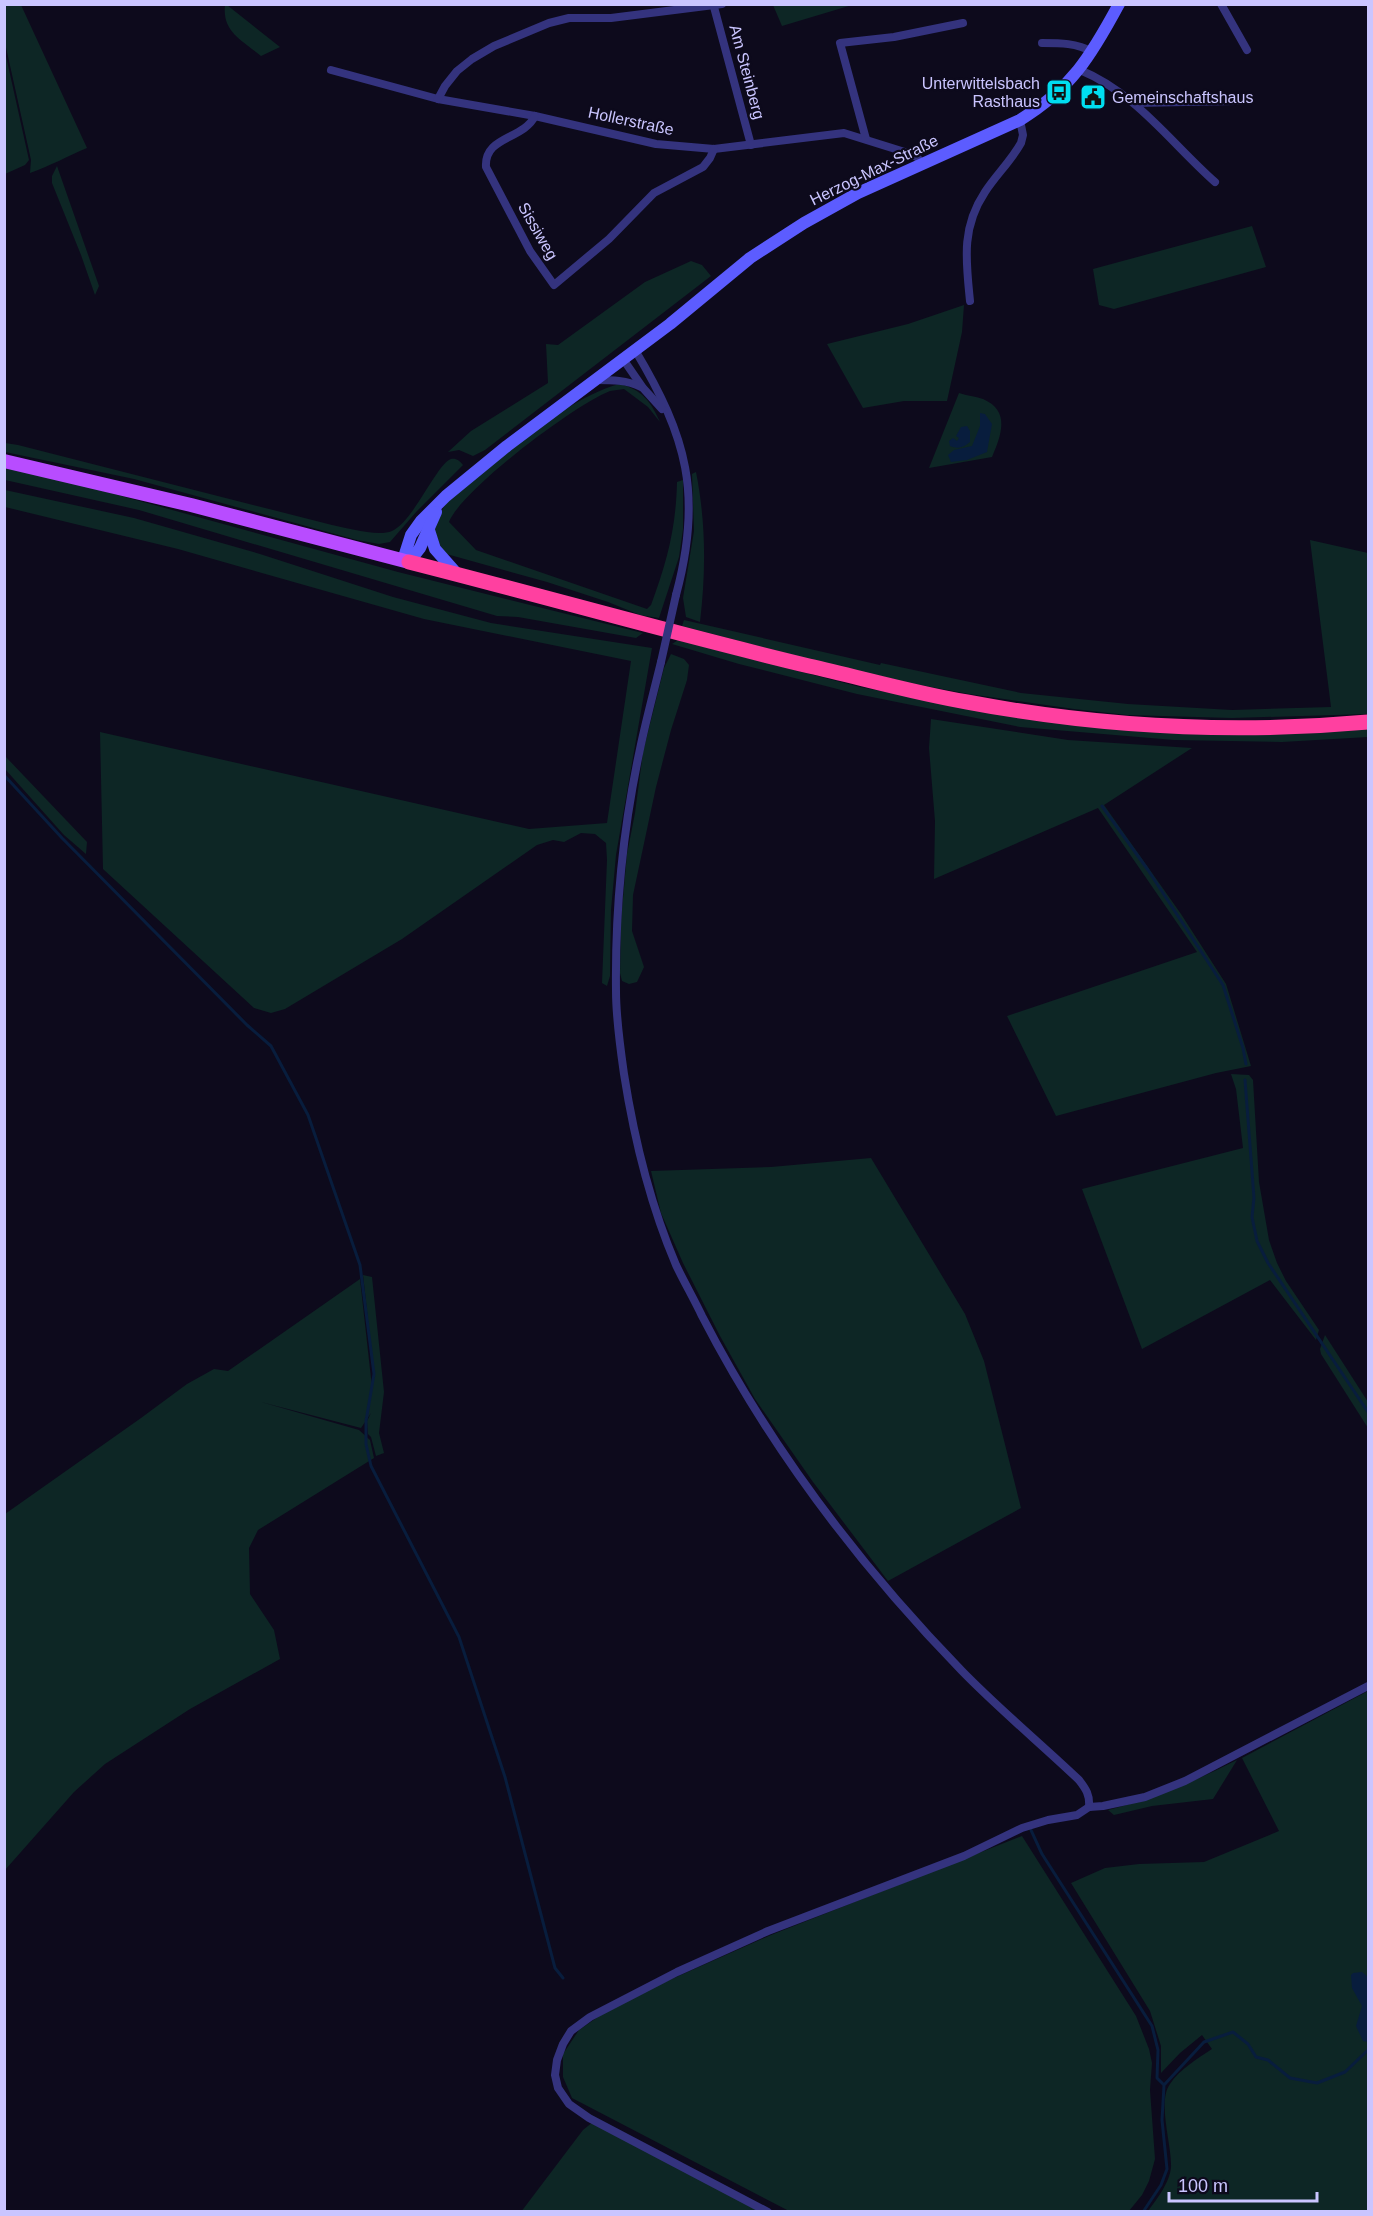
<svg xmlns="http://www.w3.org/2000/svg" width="1373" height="2216" viewBox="0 0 1373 2216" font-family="Arial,sans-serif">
	<rect width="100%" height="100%" fill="#0d0a1c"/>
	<g fill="#0d2625">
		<path d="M4,5H21L87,148C68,156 50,166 30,173L31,160L5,43Z"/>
		<path d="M225,5H227L280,47L261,56C242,40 222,32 225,5Z"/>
		<path d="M773,5H852L782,26Z"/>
		<path d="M4,47L29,160L25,165L5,174Z"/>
		<path d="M57,166L99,286L95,295L81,255L52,183V176Z"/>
		<path d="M1252,226L1266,267L1114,309L1099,305L1093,269Z"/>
		<path d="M691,261L702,265L711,276L485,450L473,456L459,450L448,452L471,431L548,383L546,344L558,345L645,282Z"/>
		<path d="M964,305L962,332L947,401H904L863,408L827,344L908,324Z"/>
		<path d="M619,384C642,389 651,402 660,422L648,407L624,389C620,390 614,390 610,391C576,404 462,489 449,522L476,550L647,609L651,605C667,562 676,528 677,482L683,480V529L679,557L659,618L640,615L608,602L547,582L443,553L433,526C438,516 443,506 451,499C460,489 472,481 483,472C519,442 574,396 619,384Z"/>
		<path d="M959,393C967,396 975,396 983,399C1011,411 1001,436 992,457L929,468Z"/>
		<path d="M5,443L18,445L332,525C347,528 378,537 392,531C413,522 438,462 451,459C456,458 460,461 463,465L417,511L390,542L379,544L357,540L134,479L5,452Z"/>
		<path d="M4,467L63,480L398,572L643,633L636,638L518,617L497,616L139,510L5,480Z"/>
		<path d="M696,472C706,522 706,572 700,622L686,617L683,598L694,531L692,474Z"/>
		<path d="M5,490L134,518L260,554L393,597L491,623L652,648L616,855L611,910L610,976L607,986L602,983L607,860L606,843L595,834L581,833L564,842L553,840L537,845L402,939L285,1009L271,1013L254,1008L103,869L100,732L529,829L607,823L631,661L424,619L178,549L5,507Z"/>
		<path d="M1310,540L1368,553V714L1232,718L1127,715L1074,709L969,694L915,684L812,660L682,626L684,620L880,665L881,663L1021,693L1128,704L1232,710L1331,707Z"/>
		<path d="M678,640L860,687L1018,717L1368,729V737L1282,742L1174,740L1020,727L857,694L739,664L672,644Z"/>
		<path d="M671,654L684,659L689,665L687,680L671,730L656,787L633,895L632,931L644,967L637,982L629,984L622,981L620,973L621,921L627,854L635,813L643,752L664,668Z"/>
		<path d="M931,719L1068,740L1192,748L1104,805L1181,914L1226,984L1251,1066L1216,1073L1056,1116L1007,1016L1197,952L1098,808L934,879L935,821L929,748Z"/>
		<path d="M4,755L87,842L86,854L64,835L5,769Z"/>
		<path d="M1231,1074L1249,1075L1253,1080L1259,1182L1269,1240L1277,1263L1286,1281L1319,1330L1316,1340L1270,1280L1142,1349L1082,1189L1243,1148L1236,1089Z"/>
		<path d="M871,1158L965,1314L984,1361L1021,1508L888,1581L813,1482L755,1399L720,1336L683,1263L661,1213L651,1171L771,1167Z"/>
		<path d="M363,1275L372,1277L384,1392L379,1433L384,1453L376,1456L371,1437L368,1434L367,1421L371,1413L361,1428L261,1402L359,1430L370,1440L374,1458L258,1530L249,1548L250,1594L274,1630L280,1659L190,1709L105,1764L74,1792L5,1870V1514L141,1418L187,1384L214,1369L228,1371L360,1279L372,1387L374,1374Z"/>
		<path d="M1325,1335L1368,1402V1428L1321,1354L1320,1349Z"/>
		<path d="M1368,1691V2211H1148C1157,2199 1170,2182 1171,2167C1172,2145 1157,2102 1170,2084C1180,2069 1197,2059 1212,2049L1202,2035L1180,2053L1161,2073V2046L1150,2011L1071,1883L1105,1868L1139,1864L1204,1862L1279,1831L1242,1758Z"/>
		<path d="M1237,1760L1213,1799L1152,1806L1114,1815L1108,1810C1156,1798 1193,1782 1237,1760Z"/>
		<path d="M1022,1836L1136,2016L1149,2049L1152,2063L1150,2090L1155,2159L1149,2181L1142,2195L1129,2211H789L572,2098L563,2077V2054L579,2030L611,2008L665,1982L771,1935Z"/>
		<path d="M593,2122L761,2212H521L583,2130Z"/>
	</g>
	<g fill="#081d3d">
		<path d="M980,413L985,414L992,424L987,452L967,460L951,462L948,455L954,450L972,446L980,426Z"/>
		<path d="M967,426L970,431V442C963,448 958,449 950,446L949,441L953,438L957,441L959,438L956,436L961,427Z"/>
		<path d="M1362,1972L1368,1977V2042L1363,2041L1356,2026L1362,2006L1352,1988L1351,1975L1353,1973Z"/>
	</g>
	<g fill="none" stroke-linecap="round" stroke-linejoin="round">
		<g stroke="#081d3d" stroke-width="3">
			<path d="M4,775L62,838L247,1025L271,1046L308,1115L360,1265L374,1374L366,1421V1444L371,1466L459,1637L505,1777L555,1968L563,1978"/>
			<path d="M1102,806L1148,870L1223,985L1243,1048L1246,1064"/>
			<path d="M1245,1080L1254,1198L1252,1217L1257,1241L1268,1263L1368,1412"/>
			<path d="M1031,1830L1042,1854L1152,2026L1158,2050L1157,2078L1163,2084"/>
			<path d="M1143,2212L1161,2185L1167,2169L1162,2120L1164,2085L1204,2042L1233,2032L1248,2044L1256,2057L1268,2060L1290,2078L1317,2083L1345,2072L1368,2050"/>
		</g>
		<g stroke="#34337e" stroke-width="8">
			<path d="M1221,4L1247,50"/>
			<path d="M714,7L751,145"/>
			<path d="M1042,43C1061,43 1076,43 1093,52"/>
			<path d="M331,70L438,99L535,116L656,144L714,149L844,133L908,153L917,157L922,164"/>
			<path d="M1080,70C1136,93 1171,143 1215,182"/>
			<path d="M438,99L445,86L457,71L472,59L494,46L549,23L569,18H611L722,4"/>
			<path d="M1135,103L1236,101"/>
			<path d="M535,116C523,140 484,136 486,167L530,251L554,285L609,239L654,193L703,167L710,158L714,149"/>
			<path d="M866,139L840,43L894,37L963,23"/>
			<path d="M970,301C966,261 961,228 985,192C996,175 1011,161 1021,143L1023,135L1020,120"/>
			<path d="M635,350C687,437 703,495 676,595"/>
			<path d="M623,359L643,388L662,409"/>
			<path d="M595,380C612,380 627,380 641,387"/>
			<path d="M661,662C654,691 646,720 640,749C623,828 615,910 616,991C616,1019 620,1046 624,1074C634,1138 650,1204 676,1265C684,1282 694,1299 702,1316C769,1446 860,1566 962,1671C999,1709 1040,1743 1079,1780C1086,1789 1090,1795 1089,1807"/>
			<path d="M768,2212L589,2118L569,2104L558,2088L555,2075L557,2060L563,2044L571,2031L590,2017L677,1972L768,1931L964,1856L1022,1828L1048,1820L1077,1815L1089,1807L1103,1806L1145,1797L1185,1781L1368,1686"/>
		</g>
		<g stroke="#5c5cff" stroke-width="12">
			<path d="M428,527L435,549L458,575"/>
			<path d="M403,560L411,535L421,521L446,496L507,446L670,324L750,258L804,223L858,193L1020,120C1071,89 1091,56 1119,4"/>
			<path d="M409,562L420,548L436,512"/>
		</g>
		<path stroke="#b84cff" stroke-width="14" d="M4,461L191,505L409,562"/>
		<path stroke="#ff40a0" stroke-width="15" d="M409,562C543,596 675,634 809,666C862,678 914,693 967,702C1099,727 1235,734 1368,722"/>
		<path stroke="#34337e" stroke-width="8" d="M661,662L676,595"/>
	</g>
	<defs>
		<g id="bus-square" transform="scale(1.35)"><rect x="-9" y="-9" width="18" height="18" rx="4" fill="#00def0" stroke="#0d0a1c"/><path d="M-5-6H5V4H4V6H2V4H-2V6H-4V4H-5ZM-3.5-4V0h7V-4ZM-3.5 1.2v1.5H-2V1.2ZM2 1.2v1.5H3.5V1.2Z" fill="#111"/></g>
		<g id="civic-square" transform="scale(1.35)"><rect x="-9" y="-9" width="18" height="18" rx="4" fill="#00def0" stroke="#0d0a1c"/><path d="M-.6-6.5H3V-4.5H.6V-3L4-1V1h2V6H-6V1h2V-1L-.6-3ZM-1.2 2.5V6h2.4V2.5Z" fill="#111"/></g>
	</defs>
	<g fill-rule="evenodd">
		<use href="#bus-square" x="1059" y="92"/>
		<use href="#civic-square" x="1093" y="97"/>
	</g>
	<g text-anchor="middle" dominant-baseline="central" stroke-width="4.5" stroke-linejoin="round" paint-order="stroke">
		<g font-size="16" fill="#cac5ff" stroke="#0d0a1c">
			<text transform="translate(747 72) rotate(75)">Am Steinberg</text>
			<text transform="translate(631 121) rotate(12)">Hollerstraße</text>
			<text transform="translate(874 170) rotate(-26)">Herzog-Max-Straße</text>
			<text transform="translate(538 231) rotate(60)">Sissiweg</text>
		</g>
		<g font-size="16" fill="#cac5ff" stroke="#0d0a1c" text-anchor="end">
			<text x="1040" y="83">Unterwittelsbach<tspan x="1040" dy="18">Rasthaus</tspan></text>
			<text x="1112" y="97" text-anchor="start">Gemeinschaftshaus</text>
		</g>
	</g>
	<rect width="1373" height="2216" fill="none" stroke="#cac5ff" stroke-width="12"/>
	<path d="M1169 2192v9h148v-9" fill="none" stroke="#cac5ff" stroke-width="3"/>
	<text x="1178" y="2192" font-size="18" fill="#cac5ff" stroke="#0d0a1c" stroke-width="4.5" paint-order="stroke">100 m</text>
</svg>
